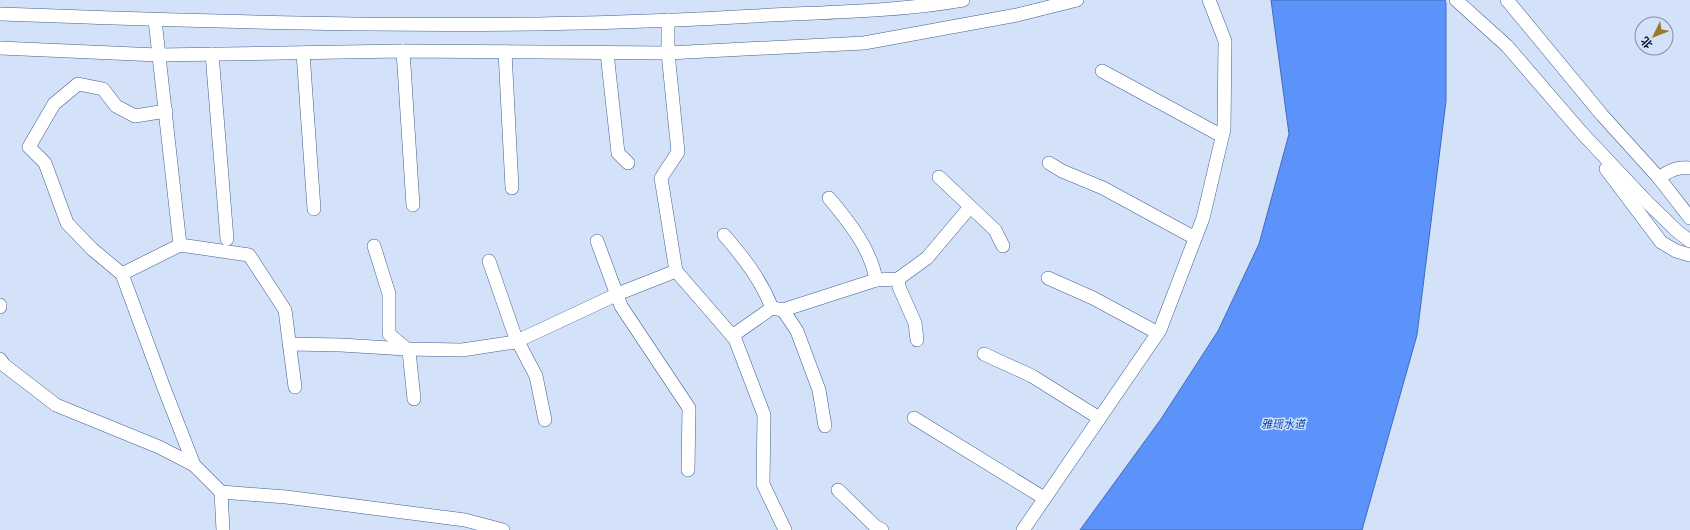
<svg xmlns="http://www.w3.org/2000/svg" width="1690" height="530" viewBox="0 0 1690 530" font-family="'PT Sans','Noto Sans SC',sans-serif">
	<rect width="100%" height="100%" fill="#d3e1f9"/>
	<path fill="#5c93fa" stroke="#426cba" d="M1271,0H1445L1446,3V101L1417,335L1362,530H1080L1161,419L1218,331L1259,244L1289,134Z"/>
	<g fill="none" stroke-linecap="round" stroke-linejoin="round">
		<g stroke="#435f93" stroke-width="14">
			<g id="minor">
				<path d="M1456,0L1507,46L1582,133L1647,202L1678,232L1690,241"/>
				<path d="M1507,0L1602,115L1659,178L1690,218"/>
				<path d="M0,14C245,23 491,31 736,17C812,12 889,13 963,0"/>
				<path d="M155,20L180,245L122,274L92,249L67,223L45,163L29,147L54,104L78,84L103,89L116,106L135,116L166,111"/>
				<path d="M668,20V53L678,152L661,178L676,271L735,339L764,415L763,484L785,530"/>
				<path d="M0,48L158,55L403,51L668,53L864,43L1017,15L1077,0"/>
				<path d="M403,51L413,205"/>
				<path d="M505,52L512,188"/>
				<path d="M303,53L314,209"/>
				<path d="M607,53L618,153L628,163"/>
				<path d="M212,54L227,239"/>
				<path d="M1102,71L1222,136"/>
				<path d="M1049,163L1062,171L1103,188L1195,238"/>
				<path d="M1606,169L1661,242L1676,251L1690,255"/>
				<path d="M939,177L995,230L1003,246"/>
				<path d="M1659,178C1670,170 1677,167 1690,168"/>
				<path d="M829,198C849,222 871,249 876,280"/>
				<path d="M724,235C744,258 761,280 772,308"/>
				<path d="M597,241L621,306L689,408L688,470"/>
				<path d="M180,245L249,255L285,310L295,387"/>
				<path d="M374,246L389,294V334L409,351L414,399"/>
				<path d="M489,261L515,336L536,376L545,420"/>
				<path d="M122,274L164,388L194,465"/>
				<path d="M1048,278L1093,298L1158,333"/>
				<path d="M898,279L899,287L915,323L917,340"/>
				<path d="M0,305V307"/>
				<path d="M783,310L797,331L819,390L825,426"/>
				<path d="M732,336L772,308L783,310L876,280L898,279L927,258L970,207"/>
				<path d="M289,344L341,345L406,349L462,350L515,342L620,293L676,271"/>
				<path d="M984,354L1032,376L1099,418"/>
				<path d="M0,359L4,365L56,405L159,447L194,465L221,492L286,497L465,520L503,530"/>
				<path d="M914,418L1044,498"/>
				<path d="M838,490L875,526L882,530"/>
				<path d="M221,492L223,530"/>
				<path d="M1023,530L1160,330L1203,218L1224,129L1225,41L1209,0"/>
			</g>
		</g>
		<use href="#minor" stroke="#fff" stroke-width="13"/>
	</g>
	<g text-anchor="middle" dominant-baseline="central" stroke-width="3" stroke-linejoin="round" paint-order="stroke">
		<g font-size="11" font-style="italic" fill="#003fb4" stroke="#d3e1f9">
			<text x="1283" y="424">雅瑶水道</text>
		</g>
	</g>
	<g transform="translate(1654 36) rotate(227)"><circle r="19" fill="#d3e1f9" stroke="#818da4"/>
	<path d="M0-3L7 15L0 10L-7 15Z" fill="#9f7825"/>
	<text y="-6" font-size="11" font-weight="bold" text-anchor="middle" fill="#061024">北</text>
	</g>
</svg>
